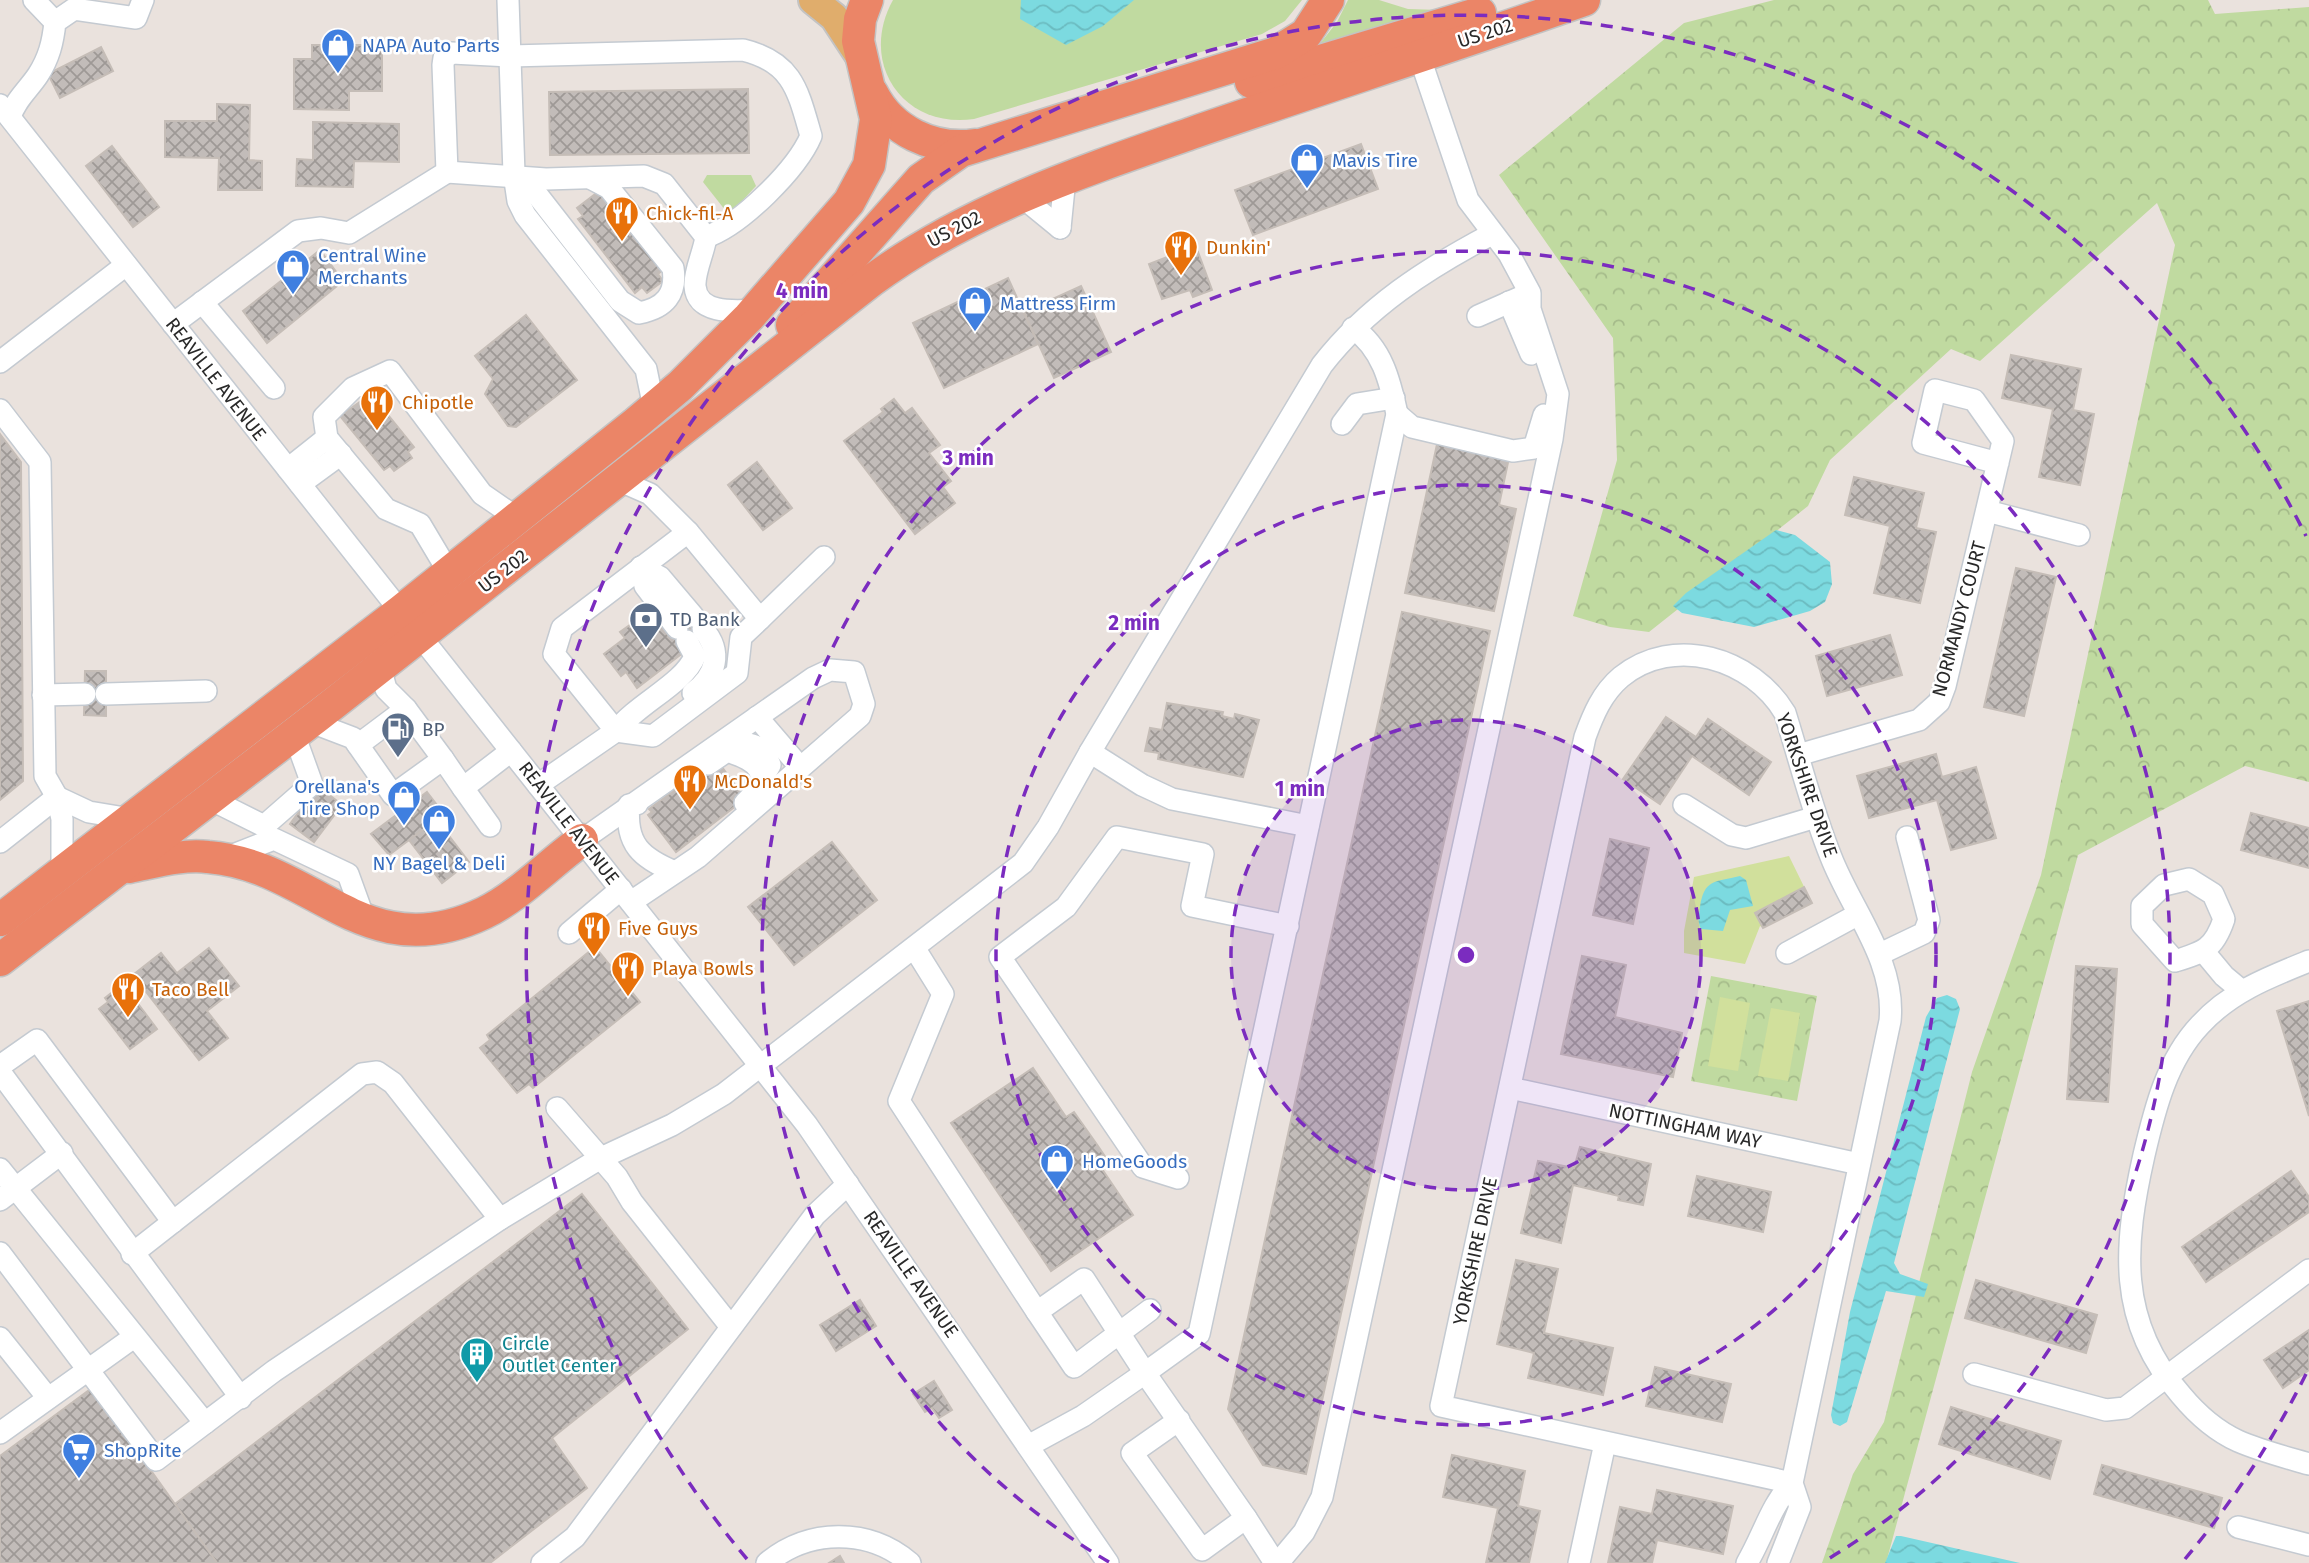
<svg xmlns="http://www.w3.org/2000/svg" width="2309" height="1563" viewBox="0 0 2309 1563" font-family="'Fira Sans',sans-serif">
	<defs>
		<pattern id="forest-crowns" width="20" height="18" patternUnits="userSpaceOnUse" patternTransform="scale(1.75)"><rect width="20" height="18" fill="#c0daa0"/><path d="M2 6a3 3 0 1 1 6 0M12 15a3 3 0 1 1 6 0" fill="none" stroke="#a5bb8a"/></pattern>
		<pattern id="water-waves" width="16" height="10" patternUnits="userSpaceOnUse" patternTransform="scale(1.75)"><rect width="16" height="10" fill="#7cdae0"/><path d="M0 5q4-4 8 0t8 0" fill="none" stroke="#6bbbc0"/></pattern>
		<pattern id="building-cross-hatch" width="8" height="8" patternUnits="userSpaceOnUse" patternTransform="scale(1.75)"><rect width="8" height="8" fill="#c2bcb9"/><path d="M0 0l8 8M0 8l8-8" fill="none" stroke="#9e9996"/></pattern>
	</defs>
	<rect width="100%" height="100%" fill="#eae2dd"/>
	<g fill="#c0daa0">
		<path d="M893,0H1302L1285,21L1262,34L974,119C903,129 858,63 893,0Z"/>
		<path d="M1348,0H1379L1408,9L1440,10L1319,45L1337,22Z"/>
		<path d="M707,175H751L756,186L729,215L703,182Z"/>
	</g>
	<g fill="url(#forest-crowns)">
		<path d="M1774,0H2208L2215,14L2309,7V782L2245,766L2078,855L1886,1563H1822L1853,1474L1884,1422L1972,1072L2041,875L2175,245L2157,203L1980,361L1951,349L1830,460L1808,506L1649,632L1610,627L1573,616L1617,460L1613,338L1499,175L1684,23Z"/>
		<path d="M1711,976L1817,996L1797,1101L1691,1081Z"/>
	</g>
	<g fill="#d1e09c">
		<path d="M1789,856L1812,903L1763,928L1760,926L1745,964L1684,953V931L1694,877Z"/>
		<path d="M1720,997L1750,1003L1738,1071L1708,1066Z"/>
		<path d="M1771,1008L1800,1013L1788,1081L1758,1076Z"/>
	</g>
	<g fill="url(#water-waves)">
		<path d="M1021,0H1134L1103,26L1066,45L1020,19Z"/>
		<path d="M1776,530L1795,535L1830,562L1832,584L1825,602L1810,611L1754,627L1682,613L1673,606L1686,593Z"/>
		<path d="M1740,876L1746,880L1753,906L1730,910L1723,931L1701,929C1697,921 1699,915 1700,907C1704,879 1715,882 1740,876Z"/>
		<path d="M1947,995L1956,999L1960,1009L1894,1263L1900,1274L1928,1284L1924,1297L1886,1291L1847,1422L1840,1426L1833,1423L1831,1415L1850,1312L1926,1017L1937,998Z"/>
		<path d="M1896,1536H1901L2020,1563H1885Z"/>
	</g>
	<g fill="url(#building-cross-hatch)" stroke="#c5bdb7" stroke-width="2">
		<path d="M312,45H382V91H349V110L294,109V59H312Z"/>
		<path d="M101,47L113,71L60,98L48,74Z"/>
		<path d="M748,89L749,153L550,155L549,92Z"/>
		<path d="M217,104L250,105L249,160L262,161V190H218L219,158L165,157V121H217Z"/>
		<path d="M313,122L399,124V162L354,161L353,187L296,186L297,159L313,160Z"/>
		<path d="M1361,144L1378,189L1253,235L1235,190Z"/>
		<path d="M112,146L159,207L133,227L86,166Z"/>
		<path d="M599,191L666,267L658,274L663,281L647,293L642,287L635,293L578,219L583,216L577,208Z"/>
		<path d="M1188,249L1190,255L1198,252L1212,290L1193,297L1190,290L1162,299L1149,264Z"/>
		<path d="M320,250L343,281L267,343L243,311Z"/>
		<path d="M1008,278L1038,344L944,388L913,323Z"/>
		<path d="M1081,286L1111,352L1054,378L1024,312Z"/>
		<path d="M526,315L577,380L516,427L508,426L485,394L493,379L475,356Z"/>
		<path d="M2011,355L2081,369L2073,410L2094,414L2080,485L2039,477L2053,409L2002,398Z"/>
		<path d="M371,394L414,447L408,452L412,458L394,471L390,466L384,470L340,416Z"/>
		<path d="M894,399L905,413L912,408L940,445L929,453L951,481L943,487L955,503L915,534L844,441L883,412L881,409Z"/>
		<path d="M0,434L21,462L23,781L0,800Z"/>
		<path d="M1439,435L1510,453L1499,505L1516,509L1494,611L1405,593Z"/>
		<path d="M757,462L792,508L763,530L728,485Z"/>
		<path d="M1854,477L1924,493L1916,528L1936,532L1920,603L1874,593L1890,526L1845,515Z"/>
		<path d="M2016,568L2056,577L2024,716L1984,707Z"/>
		<path d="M1402,612L1490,631L1306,1474L1263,1465L1228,1409Z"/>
		<path d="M697,613L707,626L684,652L637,688L626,672L621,676L604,654L625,638L620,632L641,617L648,625L656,620L668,635Z"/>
		<path d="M1890,635L1902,675L1827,696L1816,656Z"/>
		<path d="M85,671H106V716L84,715Z"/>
		<path d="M1167,703L1223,712L1222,716L1234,719L1235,714L1259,720L1243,777L1158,759L1159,753L1145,751L1150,728L1162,730Z"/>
		<path d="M1666,717L1696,737L1708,719L1771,762L1749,795L1692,756L1660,804L1623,779Z"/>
		<path d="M1936,754L1942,777L1976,767L1996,838L1951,850L1937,800L1869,818L1857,776Z"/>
		<path d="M722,767L741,793L733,799L737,805L676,852L648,815L652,812L649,809L692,777L695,780L709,769L713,774Z"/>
		<path d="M318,786L342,805L314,842L290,824Z"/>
		<path d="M427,792L444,814L389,855L371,834Z"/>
		<path d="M2251,813L2309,828V868L2241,850Z"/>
		<path d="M437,820L469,862L442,883L409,840Z"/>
		<path d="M1610,839L1649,848L1633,924L1593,915Z"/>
		<path d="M832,842L877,900L794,965L748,907Z"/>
		<path d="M1804,887L1812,903L1763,928L1755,913Z"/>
		<path d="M595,947L640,1002L533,1088L529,1084L517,1093L480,1048L490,1040L487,1035Z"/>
		<path d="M209,948L239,986L207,1011L228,1038L199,1060L133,975L161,953L177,973Z"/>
		<path d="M1582,956L1626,965L1615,1017L1682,1033L1673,1077L1561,1054Z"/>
		<path d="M2076,966L2117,969L2108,1102L2067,1099Z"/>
		<path d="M127,989L157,1029L130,1049L99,1009L108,1002L105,998L115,990L118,995Z"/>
		<path d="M2309,1001V1116L2277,1011Z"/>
		<path d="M1033,1068L1066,1117L1074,1112L1098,1146L1108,1161L1100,1166L1133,1215L1051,1271L951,1123Z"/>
		<path d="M1580,1147L1651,1164L1643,1205L1618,1200L1619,1196L1573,1185L1561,1243L1521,1233L1538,1161L1574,1168Z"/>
		<path d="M2291,1171L2309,1197V1212L2206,1282L2182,1247Z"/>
		<path d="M1697,1176L1771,1192L1763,1232L1688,1216Z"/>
		<path d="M582,1194L688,1329L552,1438L587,1488L490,1563H217L175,1504Z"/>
		<path d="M1516,1260L1558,1269L1544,1333L1613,1348L1603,1395L1528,1378L1534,1353L1497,1344Z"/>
		<path d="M1976,1280L2097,1315L2086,1353L1965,1318Z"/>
		<path d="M860,1300L876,1326L836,1351L820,1325Z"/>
		<path d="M2309,1330V1370L2283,1388L2264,1360Z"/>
		<path d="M1655,1367L1731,1384L1722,1422L1646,1406Z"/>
		<path d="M934,1381L952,1410L939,1418L932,1408L925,1412L913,1394Z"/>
		<path d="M92,1388L217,1563H0V1456Z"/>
		<path d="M1951,1407L2061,1441L2050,1479L1939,1444Z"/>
		<path d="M1452,1455L1525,1471L1518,1506L1540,1511L1529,1563H1486L1498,1508L1443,1497Z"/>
		<path d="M2102,1465L2222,1498L2214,1528L2094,1494Z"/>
		<path d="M1657,1490L1733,1506L1723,1554L1657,1540L1652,1563H1608L1620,1507L1652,1514Z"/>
		<path d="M840,1556L844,1563H829Z"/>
	</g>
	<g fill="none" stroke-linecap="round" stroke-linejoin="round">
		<g stroke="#c4cad1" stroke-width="24">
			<g id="minor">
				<path d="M34,0L55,22"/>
				<path d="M508,0L514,174L518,201L525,215L646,369L654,408"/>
				<path d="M0,105L807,1125L1108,1563"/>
				<path d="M10,117C16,99 28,90 38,75C49,58 53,42 55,22L74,9L136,18L143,0"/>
				<path d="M447,172L546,179L644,176L664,184L706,237C704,252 694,272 695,286C697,315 736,311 756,310"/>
				<path d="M515,176L535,192L620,301L639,313C665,308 677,294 673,268L609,188L590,178"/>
				<path d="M1021,196L1060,228"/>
				<path d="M1060,228L1065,178"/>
				<path d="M202,302L274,388"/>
				<path d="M1509,302L1531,354"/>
				<path d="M1478,316L1521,297"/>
				<path d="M173,324L298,231L321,228L349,233L447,172L443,65L444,58L452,53L510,56L743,50C793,62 798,91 811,136C797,169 741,225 706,237"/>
				<path d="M0,362L126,265"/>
				<path d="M0,410L40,462L45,776L57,797L62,819V872"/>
				<path d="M1397,414L1412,427L1513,451L1534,448L1544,415"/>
				<path d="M1342,424L1357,404L1394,398"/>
				<path d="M288,469L327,438"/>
				<path d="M618,480L650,494L688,532"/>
				<path d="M300,484L341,454"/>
				<path d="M1987,511L2079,535"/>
				<path d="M641,567L660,577L693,616"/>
				<path d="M641,567L645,586L677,628"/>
				<path d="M448,571L420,524L386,509L327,438L324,417L353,388L390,371L482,494L517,518"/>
				<path d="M687,641L695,656C684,684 638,703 616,731L653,736L737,673L741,637L760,619"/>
				<path d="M380,667L386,689L406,709L443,759"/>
				<path d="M693,693C716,676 723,652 703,629"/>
				<path d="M106,694L206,691"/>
				<path d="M43,695L85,694"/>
				<path d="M757,717L800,767"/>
				<path d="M311,722L353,738L393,795L443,759L463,788"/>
				<path d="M358,745L406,709"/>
				<path d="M731,748C742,740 752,744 764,750L770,765L762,779"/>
				<path d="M1090,752L1142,785L1172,799L1308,826"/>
				<path d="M1798,755L1919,720L1939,702L1945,686C1964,604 1984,523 2003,441L1974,400L1935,390L1923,443L1998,463"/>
				<path d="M708,764L727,751C759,761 775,775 745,803"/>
				<path d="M538,785L616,731L554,654L562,628L688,532L760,619L824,557"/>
				<path d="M57,797L89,812L131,819"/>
				<path d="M210,799L264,826L312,784L294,734"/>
				<path d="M637,804L629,805C625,844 641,858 675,872"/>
				<path d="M1684,805L1732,835L1746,838L1816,817"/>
				<path d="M490,826L463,788L511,751"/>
				<path d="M582,840L813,678L830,670L854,672L864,704L860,716L698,857L631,902"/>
				<path d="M0,842L57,797"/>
				<path d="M223,859L274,839L348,874L365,921"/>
				<path d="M2189,879L2213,894L2224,919C2214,949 2204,952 2175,961L2142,924V906L2164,885Z"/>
				<path d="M569,933L621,889"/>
				<path d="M915,949L943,994L899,1101L1037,1312"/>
				<path d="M2204,952L2224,976L2242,991"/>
				<path d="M1787,953L1857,915"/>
				<path d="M1880,954L1924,933L1929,920L1907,837"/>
				<path d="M2309,961C2269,977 2230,992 2200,1025C2167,1060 2155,1108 2144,1155C2124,1244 2116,1321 2181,1395C2196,1413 2216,1431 2238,1441C2261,1451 2285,1457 2309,1464"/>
				<path d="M0,1066L37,1040L173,1222"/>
				<path d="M0,1072L241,1398"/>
				<path d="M1510,1088L1859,1164"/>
				<path d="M557,1108L617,1177L632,1202L731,1327"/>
				<path d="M0,1169L205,1423"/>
				<path d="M1178,1178L1143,1167L1000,957L1066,907L1117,837L1203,854L1192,906L1288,926"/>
				<path d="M0,1200L62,1153"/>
				<path d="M0,1253L156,1460L274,1371L500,1219L599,1159L672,1125L724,1094L1023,863L1048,827L1090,752L1322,365C1368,306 1426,269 1492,234"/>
				<path d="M132,1254L362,1074L377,1072L393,1083L500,1219"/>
				<path d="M1150,1310L1074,1367L1037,1312L1084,1279L1145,1373L1199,1334L1397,414C1390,381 1382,348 1353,328"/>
				<path d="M0,1338L48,1398"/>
				<path d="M1974,1374L2106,1410L2125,1408L2309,1270"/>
				<path d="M0,1433L134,1337"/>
				<path d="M1028,1446L1083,1416L1145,1373L1246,1518L1202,1550L1132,1453L1179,1420"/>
				<path d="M1246,1518L1275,1563"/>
				<path d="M2238,1527L2309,1545"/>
				<path d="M542,1563L575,1537L815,1215L848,1184"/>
				<path d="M767,1563C808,1529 868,1527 910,1563"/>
				<path d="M1278,1563L1304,1532L1322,1497L1552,439L1558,394L1530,309V293L1509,254L1468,200L1419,55"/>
				<path d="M1579,1563L1605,1443"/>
				<path d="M1747,1563C1763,1536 1771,1505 1792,1483"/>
				<path d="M1778,1563L1800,1507L1792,1483L1890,1021C1896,961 1852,911 1831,857C1812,810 1800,761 1785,713C1752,658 1674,634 1621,677C1602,693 1593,715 1585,737L1441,1406L1792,1483"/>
			</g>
		</g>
		<g stroke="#c3c3c3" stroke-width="32">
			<path id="major" d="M813,0L834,17L859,55"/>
		</g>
		<g stroke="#c3c3c3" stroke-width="35">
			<g id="highway">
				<path d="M1251,82L1480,13"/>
				<path d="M872,93C891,131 933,151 975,145"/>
				<path d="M792,325L921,179L961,151L1276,53L1306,34L1328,0"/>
				<path d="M129,867C155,862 182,854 208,857C314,865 365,970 484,913C519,896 550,863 582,840"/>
				<path d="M0,920L401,611L636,423L680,386L749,317L849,202L869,165L876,119L858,41L860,19L867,0"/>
				<path d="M0,960L319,715L871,281C967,210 1080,172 1192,133C1322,88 1454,46 1584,0"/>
			</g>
		</g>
		<use href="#minor" stroke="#fff" stroke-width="21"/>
		<use href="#major" stroke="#e0ad6c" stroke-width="28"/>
		<use href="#highway" stroke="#eb8567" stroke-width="32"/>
	</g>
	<circle cx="1466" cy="955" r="235" fill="#7b2cbf" fill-opacity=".12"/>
	<g fill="none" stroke="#7b2cbf" stroke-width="3.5" stroke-dasharray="12 9">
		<circle cx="1466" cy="955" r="235"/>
		<circle cx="1466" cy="955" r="470"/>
		<path d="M1109 1562A704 704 0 1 1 1823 1562"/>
		<path d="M2306 1374A939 939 0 0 1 2185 1559M747 1559A939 939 0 1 1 2306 536"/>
	</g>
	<defs>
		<g id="shop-pin" transform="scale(1.75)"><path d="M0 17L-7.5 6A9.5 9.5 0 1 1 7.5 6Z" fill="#3f7fe0" stroke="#fff"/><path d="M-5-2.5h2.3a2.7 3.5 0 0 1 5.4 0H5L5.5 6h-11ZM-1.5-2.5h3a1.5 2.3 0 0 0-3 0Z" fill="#fff"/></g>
		<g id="restaurant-pin" transform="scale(1.75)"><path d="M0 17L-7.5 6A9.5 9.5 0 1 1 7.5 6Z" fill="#e8710a" stroke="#fff"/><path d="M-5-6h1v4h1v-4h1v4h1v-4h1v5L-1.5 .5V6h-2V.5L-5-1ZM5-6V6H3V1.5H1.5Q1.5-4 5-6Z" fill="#fff"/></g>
		<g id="bank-pin" transform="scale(1.75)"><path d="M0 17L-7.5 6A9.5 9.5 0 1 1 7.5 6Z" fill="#5c6f8a" stroke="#fff"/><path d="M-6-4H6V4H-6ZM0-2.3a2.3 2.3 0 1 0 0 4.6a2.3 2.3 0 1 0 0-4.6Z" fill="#fff"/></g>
		<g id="fuel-pin" transform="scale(1.75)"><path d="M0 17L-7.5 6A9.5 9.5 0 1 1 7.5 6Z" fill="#5c6f8a" stroke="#fff"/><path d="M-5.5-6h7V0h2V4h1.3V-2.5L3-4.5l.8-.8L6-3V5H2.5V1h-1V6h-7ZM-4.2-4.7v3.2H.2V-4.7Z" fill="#fff"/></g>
		<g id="building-pin" transform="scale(1.75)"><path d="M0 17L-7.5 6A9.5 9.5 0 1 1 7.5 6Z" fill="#0f9aa8" stroke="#fff"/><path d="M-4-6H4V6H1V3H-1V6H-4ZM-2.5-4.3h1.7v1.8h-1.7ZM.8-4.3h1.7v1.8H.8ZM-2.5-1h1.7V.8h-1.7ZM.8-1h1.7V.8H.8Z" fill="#fff"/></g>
		<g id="supermarket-pin" transform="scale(1.75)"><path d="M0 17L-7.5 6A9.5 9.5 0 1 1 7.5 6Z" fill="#3f7fe0" stroke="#fff"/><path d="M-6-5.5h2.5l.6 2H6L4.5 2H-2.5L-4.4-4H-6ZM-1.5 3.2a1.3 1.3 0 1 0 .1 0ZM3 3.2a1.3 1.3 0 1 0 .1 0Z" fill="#fff"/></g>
	</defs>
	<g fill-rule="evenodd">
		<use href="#shop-pin" x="338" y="45"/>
		<use href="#shop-pin" x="1307" y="160"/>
		<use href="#restaurant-pin" x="622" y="213"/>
		<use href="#restaurant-pin" x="1181" y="247"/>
		<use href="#shop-pin" x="293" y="266"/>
		<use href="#shop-pin" x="975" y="303"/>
		<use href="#restaurant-pin" x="377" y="402"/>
		<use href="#bank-pin" x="646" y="619"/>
		<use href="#fuel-pin" x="398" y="729"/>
		<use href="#restaurant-pin" x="690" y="781"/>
		<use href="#shop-pin" x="404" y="797"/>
		<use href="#shop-pin" x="439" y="821"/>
		<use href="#restaurant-pin" x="594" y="928"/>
		<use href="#restaurant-pin" x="628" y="968"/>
		<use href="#restaurant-pin" x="128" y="989"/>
		<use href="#shop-pin" x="1057" y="1161"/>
		<use href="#building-pin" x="477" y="1354"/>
		<use href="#supermarket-pin" x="79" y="1450"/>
	</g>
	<g text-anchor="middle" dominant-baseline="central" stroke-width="5" stroke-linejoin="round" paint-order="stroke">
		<g font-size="19" fill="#292929" stroke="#fff">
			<text transform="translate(1485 33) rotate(-18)">US 202</text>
			<text transform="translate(954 229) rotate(-27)">US 202</text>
			<text transform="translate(216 379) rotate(52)">REAVILLE AVENUE</text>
			<text transform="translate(503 571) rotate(-38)">US 202</text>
			<text transform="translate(1959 619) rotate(-75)">NORMANDY COURT</text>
			<text transform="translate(1807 785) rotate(71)">YORKSHIRE DRIVE</text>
			<text transform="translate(569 823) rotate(52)">REAVILLE AVENUE</text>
			<text transform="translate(1685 1126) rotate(12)">NOTTINGHAM WAY</text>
			<text transform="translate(1475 1251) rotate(-78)">YORKSHIRE DRIVE</text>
			<text transform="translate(911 1274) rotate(55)">REAVILLE AVENUE</text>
		</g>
		<g font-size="19" fill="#366cbe" stroke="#fff" text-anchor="start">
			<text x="362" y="45">NAPA Auto Parts</text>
			<text x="1332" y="160">Mavis Tire</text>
			<text x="318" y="255">Central Wine<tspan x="318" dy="22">Merchants</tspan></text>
			<text x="1000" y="303">Mattress Firm</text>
			<text x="380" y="786" text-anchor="end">Orellana's<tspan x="380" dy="22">Tire Shop</tspan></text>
			<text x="439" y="863" text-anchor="middle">NY Bagel &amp; Deli</text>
			<text x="1082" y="1161">HomeGoods</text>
			<text x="104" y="1450">ShopRite</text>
		</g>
		<g font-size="19" fill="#c56008" stroke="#fff" text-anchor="start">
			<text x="646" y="213">Chick-fil-A</text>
			<text x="1206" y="247">Dunkin'</text>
			<text x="402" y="402">Chipotle</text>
			<text x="714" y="781">McDonald's</text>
			<text x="618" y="928">Five Guys</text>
			<text x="652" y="968">Playa Bowls</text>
			<text x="152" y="989">Taco Bell</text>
		</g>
		<g font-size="19" fill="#4e5e75" stroke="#fff" text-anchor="start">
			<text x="670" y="619">TD Bank</text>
			<text x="422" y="729">BP</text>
		</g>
		<g font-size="19" fill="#0d838f" stroke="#fff" text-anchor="start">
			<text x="502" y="1343">Circle<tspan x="502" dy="22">Outlet Center</tspan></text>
		</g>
	</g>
	<circle cx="1466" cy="955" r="10" fill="#7b2cbf" stroke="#fff" stroke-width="3.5"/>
	<g font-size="21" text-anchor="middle" font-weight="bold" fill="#7b2cbf" stroke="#fff" stroke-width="5" stroke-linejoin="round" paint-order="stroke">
		<text x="802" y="298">4 min</text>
		<text x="968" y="465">3 min</text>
		<text x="1134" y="630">2 min</text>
		<text x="1300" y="796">1 min</text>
	</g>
</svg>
